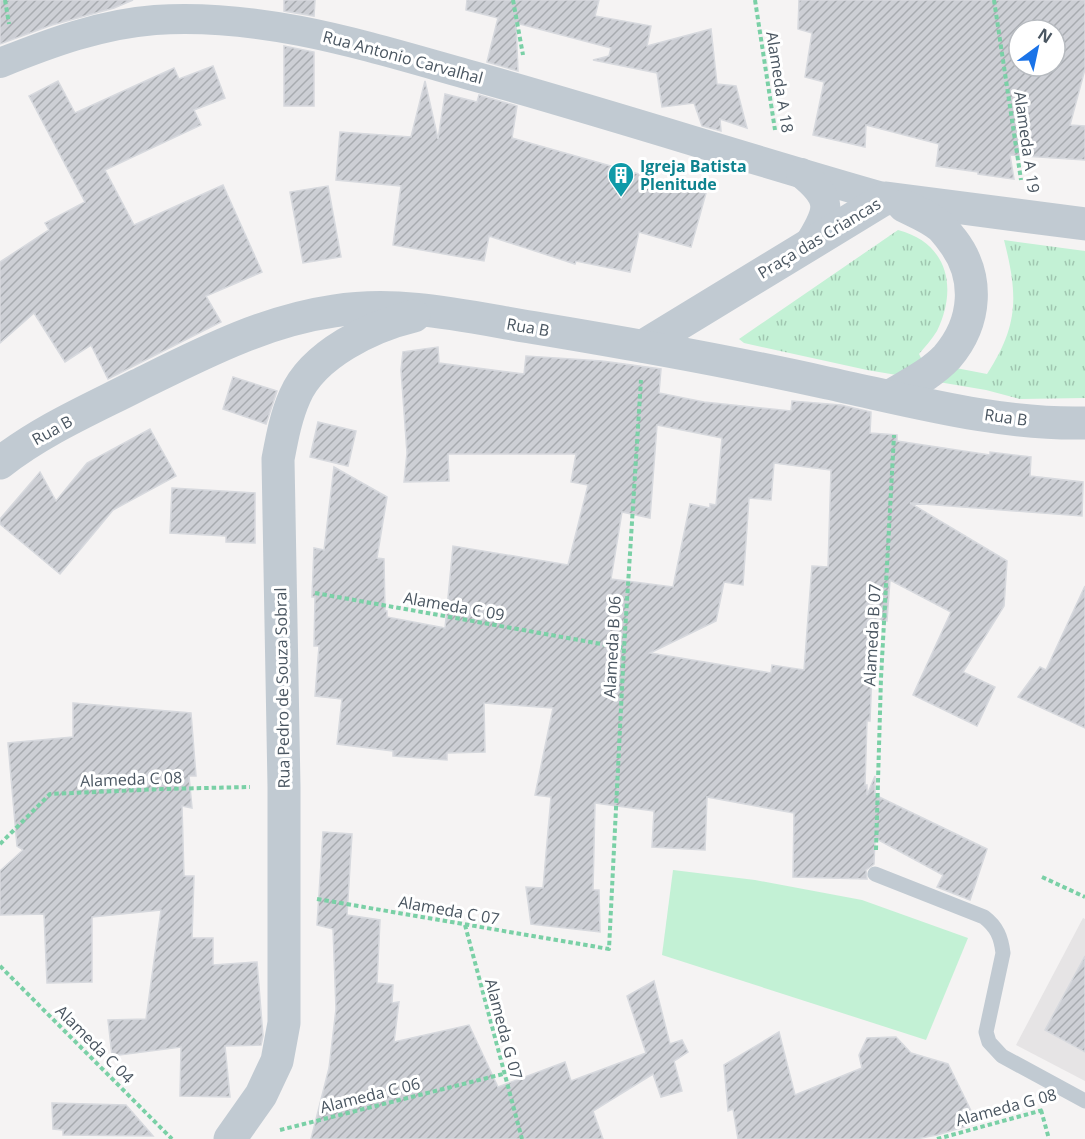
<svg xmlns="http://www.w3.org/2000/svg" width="1085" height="1139" viewBox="0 0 1085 1139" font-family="'Open Sans',sans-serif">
	<defs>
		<pattern id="park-tufts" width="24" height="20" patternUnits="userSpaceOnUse" patternTransform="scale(1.5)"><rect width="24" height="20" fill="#c3f1d5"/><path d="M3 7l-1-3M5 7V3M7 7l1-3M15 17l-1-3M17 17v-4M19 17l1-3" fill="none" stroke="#a0c6b0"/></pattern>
		<pattern id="building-hatch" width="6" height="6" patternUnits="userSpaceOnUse" patternTransform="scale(1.5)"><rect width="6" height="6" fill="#cdcfd5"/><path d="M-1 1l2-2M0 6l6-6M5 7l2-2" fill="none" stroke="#a8abb0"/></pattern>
	</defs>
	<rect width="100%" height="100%" fill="#f5f3f3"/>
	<path fill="#e6e4e5" d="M1083,918L1085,919V1081L1016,1045Z"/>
	<path fill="url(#park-tufts)" d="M898,230C948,243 958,288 937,331C932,339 925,347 919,354L921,358L930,363L987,374C1019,325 1018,295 1004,240L1085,251V398L1020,399L986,390L867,370L744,343L739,339Z"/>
	<path fill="#c3f1d5" d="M673,870L755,880L862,900L968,938L926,1040L662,955Z"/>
	<g fill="url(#building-hatch)" stroke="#d7d9de" stroke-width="1.5" fill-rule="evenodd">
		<path d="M0,0H133L114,8L52,25L0,44Z"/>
		<path d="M284,0H315L314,16L284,11Z"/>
		<path d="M467,0H599L595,16L651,26L647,46L711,29L717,84L736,86L747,128L720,119L721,131L702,126L694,103L662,107L657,73L593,60L609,56L611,48L516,23L518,71L487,62L498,18L466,10Z"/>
		<path d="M799,0H1085V69L1070,125L1085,126V160L1010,155L1014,179L978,174V172L936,166L939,144L866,125L865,147L813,135L824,82L805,77L812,33L798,29ZM1019,30H1055V66H1019Z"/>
		<path d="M284,46L314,52V106H284Z"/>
		<path d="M213,66L225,98L194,110L201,125L105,170L134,225L223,185L262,272L206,296L221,322L108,379L91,345L65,362L34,313L0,343V262L49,230L45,223L85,202L29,96L58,81L75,113L174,68L179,79Z"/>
		<path d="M425,81L438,139L445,94L477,102L479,95L517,106L512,138L706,193L691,247L639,232L630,272L576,261L575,264L489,236L484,261L393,245L401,186L336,180L340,132L411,137Z"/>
		<path d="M328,186L341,257L303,263L290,192Z"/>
		<path d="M438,347L439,363L524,374L526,356L602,361L661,369L659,393L704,402L791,411L792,401L841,405L871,412L870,433L897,435V441L990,455V452L1031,457L1030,476L1083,482L1082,516L910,503L1007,561L1004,606L963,672L995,687L977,726L913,695L951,612L890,580L887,621L874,620L870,721H867L865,785H867V795L875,776V795L987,849L970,900L937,887L943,875L875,838L874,864L866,870L867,879L793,877L794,813L707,797L705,850L652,847L654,811L595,803L593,890H599L600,932L531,924L526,887L543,888L551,797L535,795L553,708L484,703L485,752L447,753V760L393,756V751L337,744L342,699L315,696L319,646H314L315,597H312L314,548L324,550L334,467L387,497L377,558L384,559L385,611H387V617L445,628L453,546L568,565L588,485L571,482L576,454H448L449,481L404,482L407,453L401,370L403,352ZM657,425L722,438L716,505L710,504V508L690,504L673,587L611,579L622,512L650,518ZM774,463L831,470L828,567L812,566L804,670L772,665L771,673L650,653L716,621L724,582L743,585L749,498L771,500Z"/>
		<path d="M233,377L277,391L266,424L223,409Z"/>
		<path d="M318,422L356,431L348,466L310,457Z"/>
		<path d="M150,429L176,476L113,510L60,574L0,524V519L40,472L56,501L87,463Z"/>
		<path d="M172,488L255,493V543L226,542V536L170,533Z"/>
		<path d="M1085,586V728L1018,697L1040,667L1046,670Z"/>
		<path d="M73,703L191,713L196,776H189L192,808L182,806L184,876H194L192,938H213V965L257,962L263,1036L261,1045L225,1046L230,1097L180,1096L181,1047L112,1056L108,1020L146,1019L161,910L92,917V982L47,983L44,914L0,915V871L23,850L17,846L8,743L73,737Z"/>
		<path d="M323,832L352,834L347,915L380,920L377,983L393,985L392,1003L399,1002L394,1042L469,1025L498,1087L565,1062L571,1081L646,1053L627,996L654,981L670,1044L682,1040L688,1052L674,1061L682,1091L661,1097L653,1074L593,1111L603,1139H311L329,1068L336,1009L333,929L317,925Z"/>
		<path d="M1085,956V1052L1045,1030Z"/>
		<path d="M779,1032L795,1095L862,1068L859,1055L867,1038L896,1037L911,1053L948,1064L977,1123L937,1135L916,1139H738L733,1109L728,1111L724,1065Z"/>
		<path d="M52,1103L126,1105L153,1136L63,1135V1130L53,1129Z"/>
	</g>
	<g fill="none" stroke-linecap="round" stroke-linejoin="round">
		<g stroke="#7ad0a6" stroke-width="4" stroke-dasharray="4.5 3" stroke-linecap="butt">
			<path d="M5,0L9,24"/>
			<path d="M513,0L523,55"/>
			<path d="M755,0L775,130"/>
			<path d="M994,0L1021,180"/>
			<path d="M315,593L624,648"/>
			<path d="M0,844L50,794L162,789L250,787"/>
			<path d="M876,850L881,678L894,435"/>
			<path d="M1042,877L1085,897"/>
			<path d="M317,899L609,949L624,648L641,380"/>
			<path d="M465,925L522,1139"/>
			<path d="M0,966L172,1139"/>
			<path d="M1041,1110L1049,1139"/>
			<path d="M280,1130L503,1074"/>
			<path d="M937,1139L1043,1110"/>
		</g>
		<path stroke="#c1cad2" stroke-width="15" d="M875,874L984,917C997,927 1001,937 1003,953L986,1032L989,1042L1002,1056L1085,1101"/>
		<g stroke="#c1cad2" stroke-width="30">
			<path d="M0,63C50,43 101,24 155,20C263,13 363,45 466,74C607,113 745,158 886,198"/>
			<path d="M801,173C834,200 830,210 809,244"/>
		</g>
		<g stroke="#c1cad2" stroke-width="33">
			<path d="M643,346L886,198L1085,224"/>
			<path d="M890,396C910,384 931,374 947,357C977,322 980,276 952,240C948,235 944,229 940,226C929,217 916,212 904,206"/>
			<path d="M0,463C42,430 91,409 138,385C201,354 264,321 334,311C405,300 472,318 542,329C638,345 733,362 827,383C912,401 998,425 1085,423"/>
			<path d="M230,1139L261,1095L277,1061L284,1023V787L278,459C282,438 286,416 295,396C313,354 372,326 414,316"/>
		</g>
	</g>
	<defs>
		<g id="building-pin" transform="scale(1.35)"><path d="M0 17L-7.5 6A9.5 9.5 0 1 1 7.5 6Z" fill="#0f9aa8" stroke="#fff"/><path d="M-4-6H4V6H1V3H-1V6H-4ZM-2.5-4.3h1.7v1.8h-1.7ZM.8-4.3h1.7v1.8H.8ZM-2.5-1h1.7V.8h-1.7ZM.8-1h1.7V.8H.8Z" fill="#fff"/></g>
	</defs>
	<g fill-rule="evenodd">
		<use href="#building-pin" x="621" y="175"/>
	</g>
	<g text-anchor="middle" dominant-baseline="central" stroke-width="6" stroke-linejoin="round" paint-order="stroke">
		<g font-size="16" fill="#4a5661" stroke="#fff">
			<text transform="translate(403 57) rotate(15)">Rua Antonio Carvalhal</text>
			<text transform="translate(780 82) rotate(81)">Alameda A 18</text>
			<text transform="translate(1027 142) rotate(82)">Alameda A 19</text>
			<text transform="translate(819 238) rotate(-31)">Praça das Criancas</text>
			<text transform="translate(528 327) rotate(10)">Rua B</text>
			<text transform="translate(1006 417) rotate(8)">Rua B</text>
			<text transform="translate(52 430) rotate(-29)">Rua B</text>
			<text transform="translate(454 606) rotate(10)">Alameda C 09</text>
			<text transform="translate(872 635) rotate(-87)">Alameda B 07</text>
			<text transform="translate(612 647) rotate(-87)">Alameda B 06</text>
			<text transform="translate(282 688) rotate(-91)">Rua Pedro de Souza Sobral</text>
			<text transform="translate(131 779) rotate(-2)">Alameda C 08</text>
			<text transform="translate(449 910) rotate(10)">Alameda C 07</text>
			<text transform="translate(504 1029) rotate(75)">Alameda G 07</text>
			<text transform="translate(95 1044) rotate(45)">Alameda C 04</text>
			<text transform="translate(370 1095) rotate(-14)">Alameda C 06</text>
			<text transform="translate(1006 1107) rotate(-15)">Alameda G 08</text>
		</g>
		<g font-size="16" font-weight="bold" fill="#0d838f" stroke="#fff" text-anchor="start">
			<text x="640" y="166">Igreja Batista<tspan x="640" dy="18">Plenitude</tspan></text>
		</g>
	</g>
	<g transform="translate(1037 48) rotate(33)"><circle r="28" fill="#ffffff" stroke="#b7bbc0" stroke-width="1.5"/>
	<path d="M0-4.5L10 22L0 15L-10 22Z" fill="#1a73e8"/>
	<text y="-9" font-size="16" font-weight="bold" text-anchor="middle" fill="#4a5661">N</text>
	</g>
</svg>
